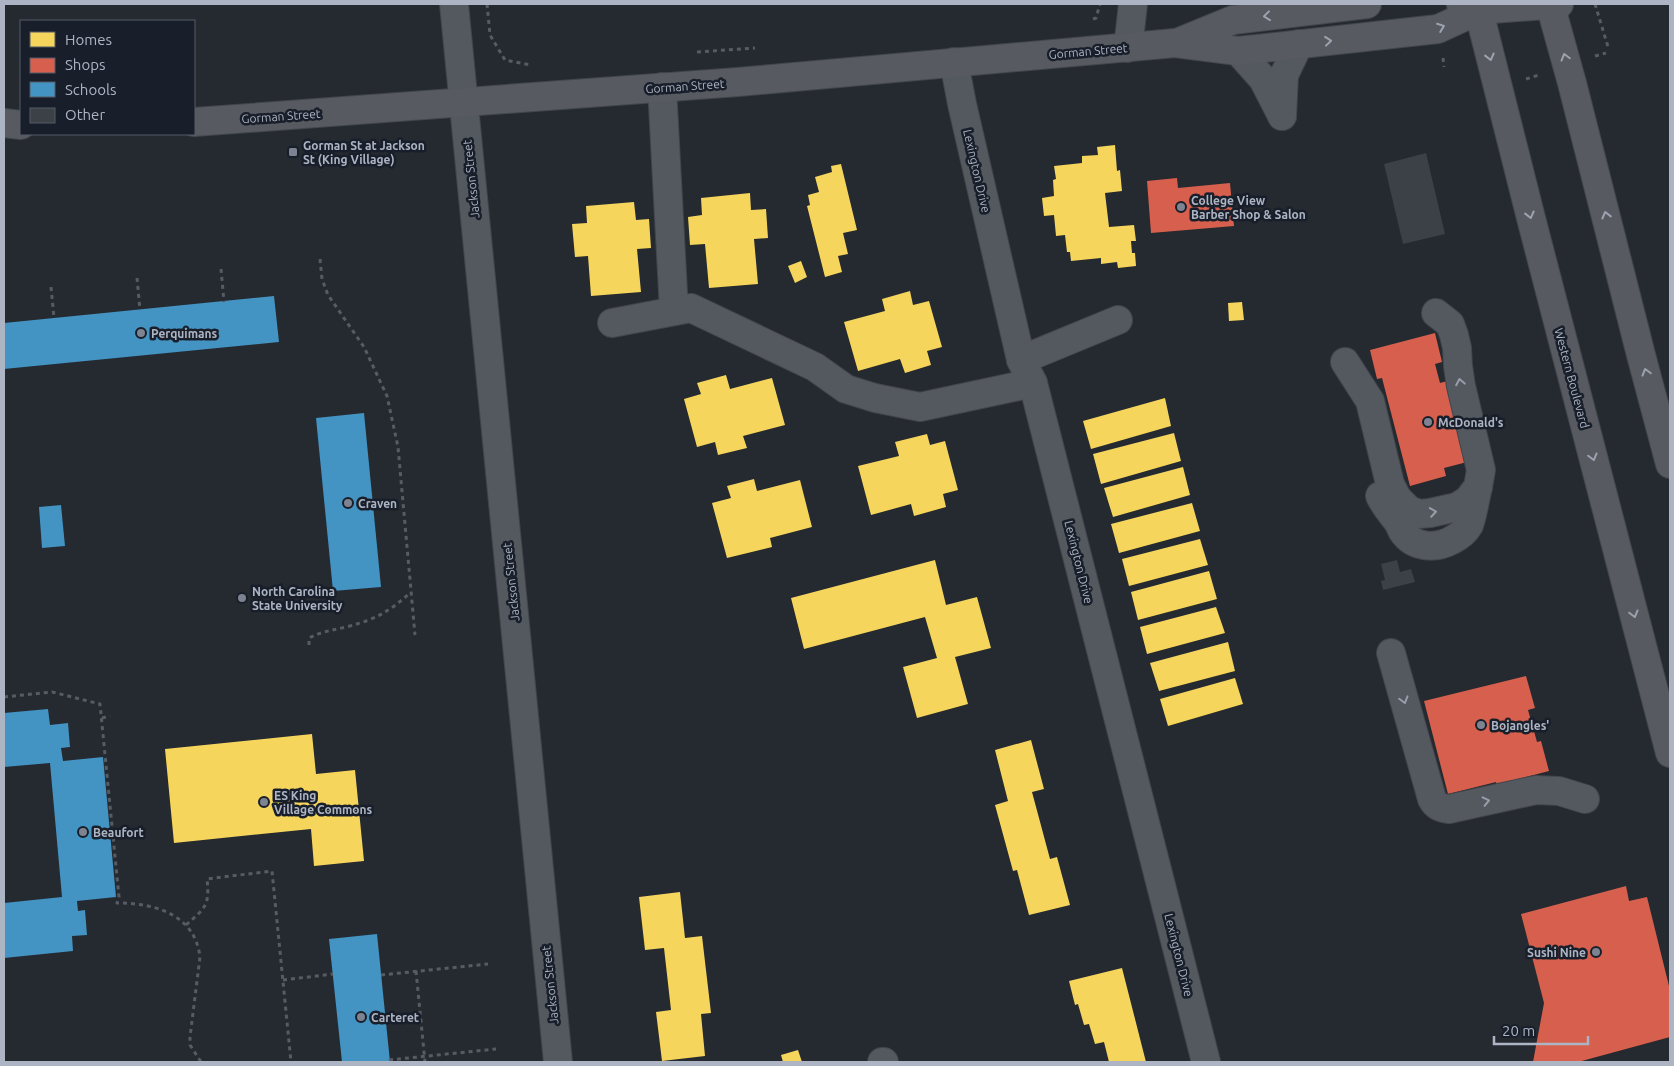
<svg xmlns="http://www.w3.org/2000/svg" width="1674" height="1066" viewBox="0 0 1674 1066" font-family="Ubuntu,sans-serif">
	<rect width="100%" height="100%" fill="#252930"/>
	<g fill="#f6d55c">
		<path d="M1115,145L1117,171L1120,170L1122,191L1105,193L1109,227L1134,225L1136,241H1131L1132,253H1135L1136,266L1118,268L1117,262L1101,264V258L1071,261L1070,252H1067L1065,235L1056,236L1054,215L1044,216L1042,198L1054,196L1053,180L1056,179L1054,166L1082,163V156L1098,155L1097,147Z"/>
		<path d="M841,164L857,230L843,233L848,254L838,256L842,272L825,277L807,206L810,205L808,195L819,192L815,177L832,172L831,166Z"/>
		<path d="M750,193L751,210L766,209L768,238L754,239L758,284L709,288L705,244L690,245L688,217L702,215L701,198Z"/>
		<path d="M634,202L636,220L649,219L651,248L637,249L641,292L591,296L588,256L575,257L572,224L587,223L586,206Z"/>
		<path d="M801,261L807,277L795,283L788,266Z"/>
		<path d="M910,291L913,305L929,301L942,347L927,351L931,365L905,373L900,359L858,371L844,322L885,311L882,299Z"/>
		<path d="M1242,302L1244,320L1229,321L1228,303Z"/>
		<path d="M726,375L730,389L772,378L785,425L743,436L747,448L718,455L715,442L697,447L684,399L701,394L697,383Z"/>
		<path d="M1165,398L1171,426L1091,449L1083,421Z"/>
		<path d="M1174,433L1181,461L1101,484L1093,454Z"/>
		<path d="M927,434L930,445L945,441L958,490L943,494L946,507L914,516L911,504L871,515L858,466L899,456L895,442Z"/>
		<path d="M1183,467L1190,495L1113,517L1104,488Z"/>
		<path d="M754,479L757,491L800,480L812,527L770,538L772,547L727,558L712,503L731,498L727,486Z"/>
		<path d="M1192,503L1200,531L1119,553L1111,524Z"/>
		<path d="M1200,539L1208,565L1129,586L1122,559Z"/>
		<path d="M935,560L946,605L977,597L991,648L955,657L968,704L917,718L903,667L937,658L925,617L804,649L791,598Z"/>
		<path d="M1209,571L1217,599L1138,620L1131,592Z"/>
		<path d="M1216,607L1225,633L1147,654L1140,627Z"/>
		<path d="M1228,642L1235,671L1159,691L1150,663Z"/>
		<path d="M1235,678L1243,704L1168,726L1160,699Z"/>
		<path d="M312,734L316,774L355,770L364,861L314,866L311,829L174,843L165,749Z"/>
		<path d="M1031,740L1044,789L1032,792L1050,859L1057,857L1070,905L1029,915L1017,870L1013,871L995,805L1008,801L995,750Z"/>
		<path d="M680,892L685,938L702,936L711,1013L701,1014L705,1056L662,1061L656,1012L671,1010L664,948L645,950L639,897Z"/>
		<path d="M1122,968L1146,1062H1119V1061L1109,1062L1104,1042L1095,1044L1089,1024L1084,1025L1078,1004L1075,1005L1069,981Z"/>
		<path d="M798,1050L802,1062H783L781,1055Z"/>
	</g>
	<g fill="#d6604d">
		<path d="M1177,178L1178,188L1230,183L1234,226L1151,233L1147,181Z"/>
		<path d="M1435,333L1442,362L1435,364L1440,383L1451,380L1471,461L1444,468L1446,476L1410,486L1382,378L1377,379L1370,350Z"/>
		<path d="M1526,676L1535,708L1528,710L1537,742L1541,741L1549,771L1514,780L1516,789L1499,793L1496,782L1448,794L1424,701Z"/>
		<path d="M1626,886L1629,901L1647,897L1670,990V1037L1578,1062H1533L1544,1003L1521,914Z"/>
	</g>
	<g fill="#4393c3">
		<path d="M274,296L279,342L4,369V323Z"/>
		<path d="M364,413L381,587L333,591L316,418Z"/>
		<path d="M61,505L65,546L42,548L39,507Z"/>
		<path d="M48,709L50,725L68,723L70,747L61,748L63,761L103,757L116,897L77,901L78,911L85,910L87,935L72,936L73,951L4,958V903L62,897L50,763L4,767V713Z"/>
		<path d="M377,934L390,1062H342L329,939Z"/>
	</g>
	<g fill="#3c4047">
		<path d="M1426,153L1445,234L1403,244L1384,164Z"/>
		<path d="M1397,560L1400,572L1411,569L1415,582L1383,590L1381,581L1385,580L1381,564Z"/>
	</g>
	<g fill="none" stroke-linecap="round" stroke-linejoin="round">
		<g stroke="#42454b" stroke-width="30">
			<g id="minor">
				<path d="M454,4L558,1062"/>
				<path d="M1128,48L1133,4"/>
				<path d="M1238,51L1263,79L1282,116"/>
				<path d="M954,62L962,104L1021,360L1033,383L1206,1062"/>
				<path d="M662,87L674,311"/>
				<path d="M1282,116L1284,75L1299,44"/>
				<path d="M612,323L691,308L815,367L846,389L875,398L920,407L1033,383"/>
				<path d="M1021,360L1118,320"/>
				<path d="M1345,362L1370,401L1390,484L1397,498L1409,510L1419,514L1430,513L1457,507L1468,500L1478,487L1481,470L1461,386L1458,366L1457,348L1454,335L1450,324L1436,313"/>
				<path d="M1380,496C1385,506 1391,513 1398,522C1400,525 1401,529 1403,532C1414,548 1436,549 1452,540C1458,537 1465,532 1469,525C1473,514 1475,499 1478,487"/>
				<path d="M1391,653L1432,799C1436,806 1440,808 1449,809L1536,790L1559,791L1585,799"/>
				<path d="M882,1062H884"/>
			</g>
		</g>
		<g stroke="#42464d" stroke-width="30">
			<g id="major">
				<path d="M1477,4L1532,222L1670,753"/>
				<path d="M1550,4L1572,83L1641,355L1670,464"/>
				<path d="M1461,5L1479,10L1559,4"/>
				<path d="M1177,43L1233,20L1367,4"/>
				<path d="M194,122L738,82L1175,43L1238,51L1438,29L1479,10"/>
				<path d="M4,123L21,125"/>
			</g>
		</g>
		<g stroke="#575c63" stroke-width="3" stroke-dasharray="4 4" stroke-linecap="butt">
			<path d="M487,4L490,35L505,60L531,65"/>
			<path d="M1595,4L1609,50"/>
			<path d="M1093,19L1096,18L1100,4"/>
			<path d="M697,52L755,48"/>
			<path d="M1595,56L1606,53"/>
			<path d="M1443,58L1444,67"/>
			<path d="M1526,79L1539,75"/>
			<path d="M320,259L322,279L328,295L364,347L387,396L398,447L415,635"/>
			<path d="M221,269L224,302"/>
			<path d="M137,278L140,310"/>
			<path d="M51,287L54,318"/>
			<path d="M309,645V638C322,631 335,630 350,626C376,619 390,611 410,593"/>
			<path d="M4,697L52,692L100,704L119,897L117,903C154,903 195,914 200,957L190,1037V1045L201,1062"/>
			<path d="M102,718L110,716"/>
			<path d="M186,925C205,908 210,906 207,879L272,871L291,1062"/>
			<path d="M416,971L425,1062"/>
			<path d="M381,975L488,964"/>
			<path d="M283,980L333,974"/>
			<path d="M389,1060L496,1049"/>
		</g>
		<use href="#minor" stroke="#54585f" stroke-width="28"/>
		<use href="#major" stroke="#575a61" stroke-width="28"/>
	</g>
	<defs><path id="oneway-chevron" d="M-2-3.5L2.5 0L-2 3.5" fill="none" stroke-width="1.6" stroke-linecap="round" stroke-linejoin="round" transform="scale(1.25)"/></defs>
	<g stroke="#9ca2af">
		<use href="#oneway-chevron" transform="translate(1267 16) rotate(173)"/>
		<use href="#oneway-chevron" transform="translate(1441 27) rotate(-21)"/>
		<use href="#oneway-chevron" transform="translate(1328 41) rotate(-6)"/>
		<use href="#oneway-chevron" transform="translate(1490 57) rotate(76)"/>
		<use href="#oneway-chevron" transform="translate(1565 57) rotate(-106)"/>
		<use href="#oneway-chevron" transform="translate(1530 215) rotate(76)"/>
		<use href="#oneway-chevron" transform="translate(1606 215) rotate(-104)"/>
		<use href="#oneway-chevron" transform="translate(1646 372) rotate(-106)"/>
		<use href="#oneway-chevron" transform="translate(1593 457) rotate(75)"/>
		<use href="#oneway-chevron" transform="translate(1634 614) rotate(75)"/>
	</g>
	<g stroke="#979daa">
		<use href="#oneway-chevron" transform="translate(1460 382) rotate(-101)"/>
		<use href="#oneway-chevron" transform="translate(1433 512) rotate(-9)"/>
		<use href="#oneway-chevron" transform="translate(1404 700) rotate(74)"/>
		<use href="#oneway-chevron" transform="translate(1486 801) rotate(-13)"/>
	</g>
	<g fill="#7d8390" stroke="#191f2a" stroke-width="2">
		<rect x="288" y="147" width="10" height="10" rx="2.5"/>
		<circle cx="1181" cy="207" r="5"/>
		<circle cx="141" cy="333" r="5"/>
		<circle cx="1428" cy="422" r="5"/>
		<circle cx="348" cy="503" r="5"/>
		<circle cx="242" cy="598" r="5"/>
		<circle cx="1481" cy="725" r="5"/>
		<circle cx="264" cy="802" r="5"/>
		<circle cx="83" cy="832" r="5"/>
		<circle cx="1596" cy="952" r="5"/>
		<circle cx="361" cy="1017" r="5"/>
	</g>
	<g text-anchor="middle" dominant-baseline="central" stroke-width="5" stroke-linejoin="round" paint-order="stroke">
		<g font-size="12" fill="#adb4c3" stroke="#191f2a">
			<text transform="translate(1088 51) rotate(-5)">Gorman Street</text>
			<text transform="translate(685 86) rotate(-4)">Gorman Street</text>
			<text transform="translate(281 116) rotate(-4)">Gorman Street</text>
			<text transform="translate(977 171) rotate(77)">Lexington Drive</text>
			<text transform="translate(471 179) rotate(-96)">Jackson Street</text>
			<text transform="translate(1572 378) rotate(75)">Western Boulevard</text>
			<text transform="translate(1079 562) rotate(76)">Lexington Drive</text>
			<text transform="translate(511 582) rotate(-96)">Jackson Street</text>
			<text transform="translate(1179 955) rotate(76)">Lexington Drive</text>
			<text transform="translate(550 985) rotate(-96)">Jackson Street</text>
		</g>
		<g font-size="12" font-weight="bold" fill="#adb4c3" stroke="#191f2a" text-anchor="start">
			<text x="303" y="145">Gorman St at Jackson<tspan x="303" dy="14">St (King Village)</tspan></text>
			<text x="1191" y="200">College View<tspan x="1191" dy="14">Barber Shop &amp; Salon</tspan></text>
			<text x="151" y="333">Perquimans</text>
			<text x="1438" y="422">McDonald's</text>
			<text x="358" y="503">Craven</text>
			<text x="252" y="591">North Carolina<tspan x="252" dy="14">State University</tspan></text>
			<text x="1491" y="725">Bojangles'</text>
			<text x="274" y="795">ES King<tspan x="274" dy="14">Village Commons</tspan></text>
			<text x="93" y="832">Beaufort</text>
			<text x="1586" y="952" text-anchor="end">Sushi Nine</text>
			<text x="371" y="1017">Carteret</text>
		</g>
	</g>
	<rect width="1674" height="1066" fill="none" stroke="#adb4c3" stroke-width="10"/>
	<rect x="20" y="20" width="175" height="115" fill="#191f2a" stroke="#545b67"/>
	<rect x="30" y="32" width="25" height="15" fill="#f6d55c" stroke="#545b67"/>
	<text x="65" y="45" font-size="15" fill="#adb4c3">Homes</text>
	<rect x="30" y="58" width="25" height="15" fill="#d6604d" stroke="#545b67"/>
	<text x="65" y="70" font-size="15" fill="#adb4c3">Shops</text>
	<rect x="30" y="82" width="25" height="15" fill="#4393c3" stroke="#545b67"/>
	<text x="65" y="95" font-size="15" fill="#adb4c3">Schools</text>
	<rect x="30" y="108" width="25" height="15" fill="#3c4047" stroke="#545b67"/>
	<text x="65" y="120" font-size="15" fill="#adb4c3">Other</text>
	<path d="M1494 1036v8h94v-8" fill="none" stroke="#adb4c3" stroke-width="2.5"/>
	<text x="1502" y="1036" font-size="15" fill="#adb4c3" stroke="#191f2a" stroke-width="4" paint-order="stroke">20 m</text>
</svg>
